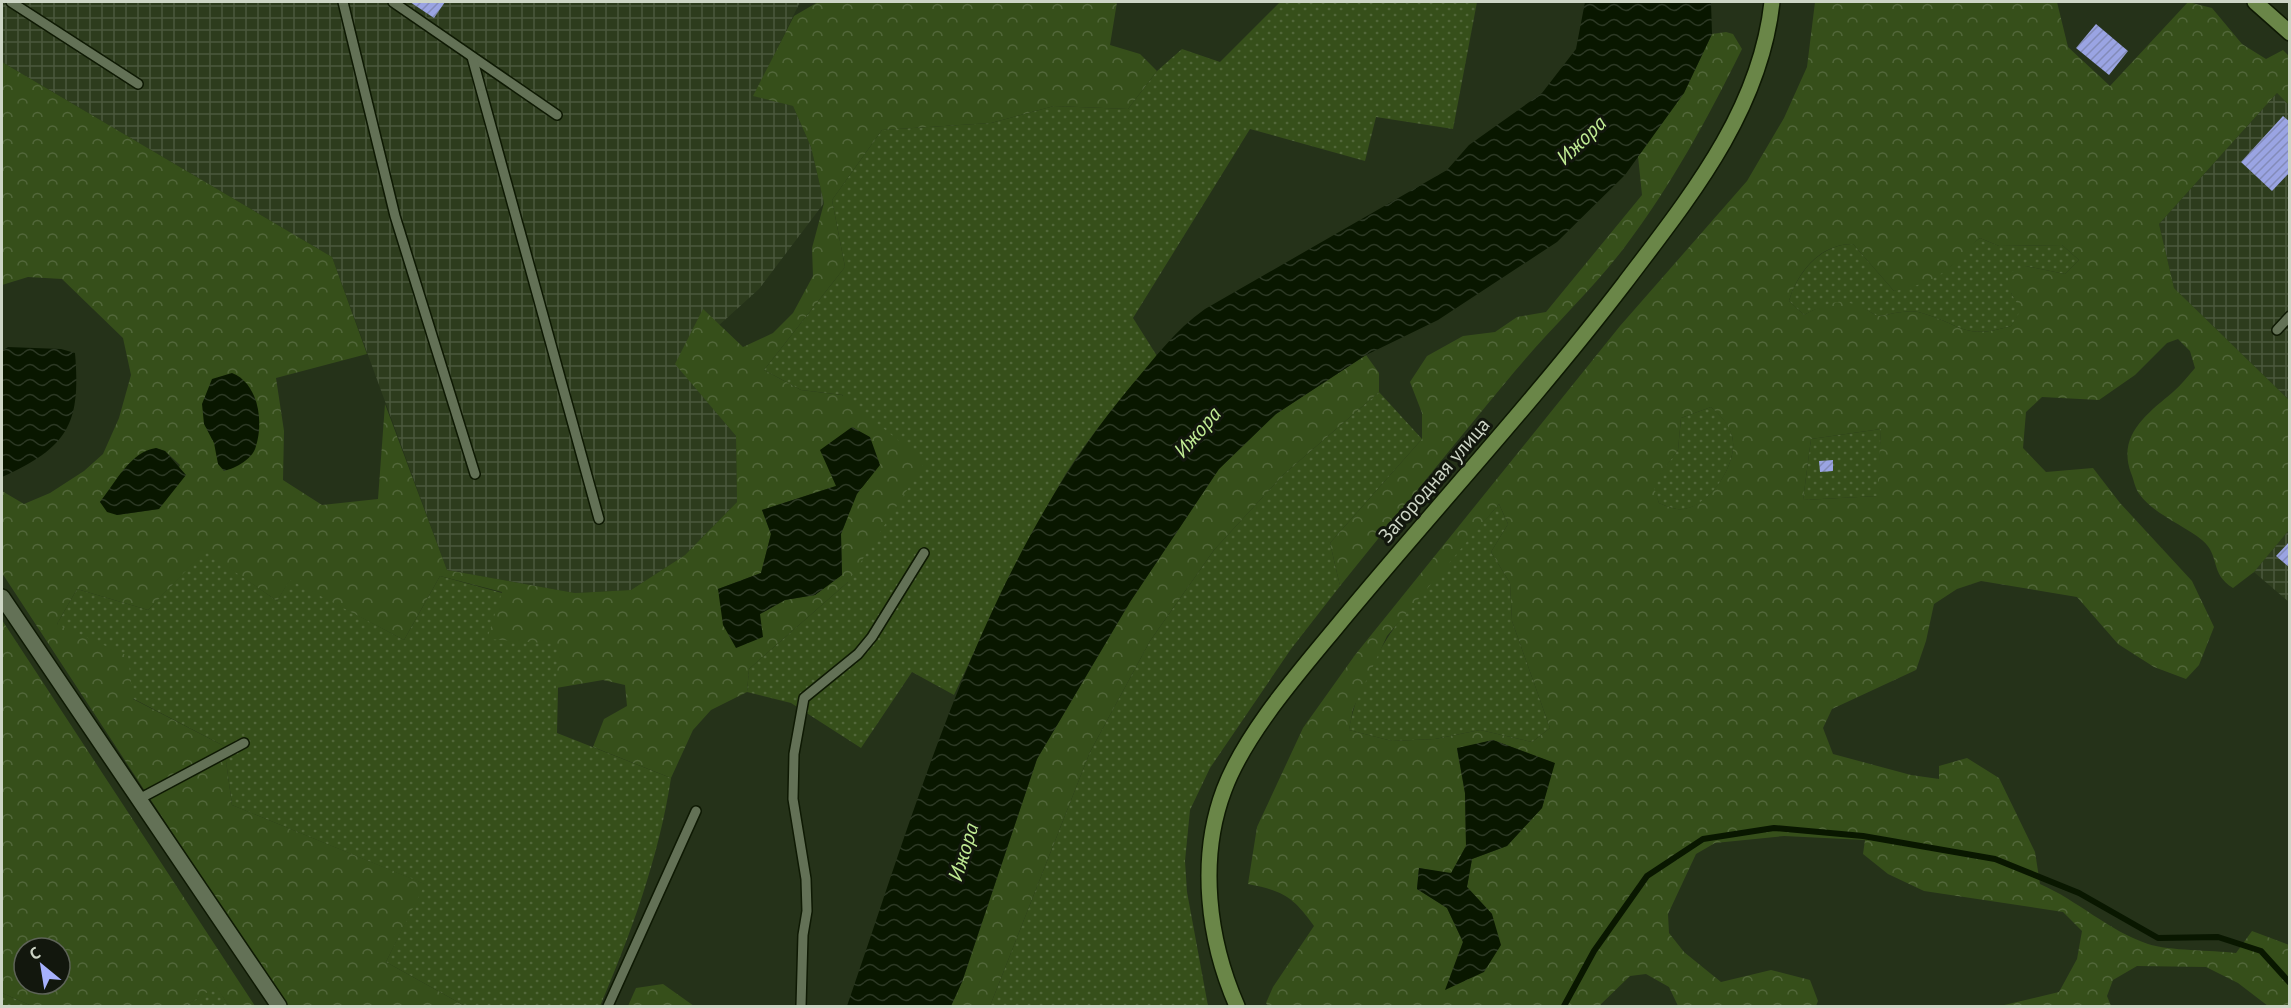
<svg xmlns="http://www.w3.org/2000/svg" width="2291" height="1008" viewBox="0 0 2291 1008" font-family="'PT Sans',sans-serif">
	<defs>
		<pattern id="industrial-grid" width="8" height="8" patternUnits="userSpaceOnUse" patternTransform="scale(1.5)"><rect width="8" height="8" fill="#2d3c1d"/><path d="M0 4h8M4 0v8" fill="none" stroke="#4a573c"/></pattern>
		<pattern id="grass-dots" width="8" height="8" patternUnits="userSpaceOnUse" patternTransform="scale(1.5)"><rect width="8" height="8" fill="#364f1a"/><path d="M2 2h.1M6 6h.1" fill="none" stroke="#52673a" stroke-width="1.8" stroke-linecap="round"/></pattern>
		<pattern id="forest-crowns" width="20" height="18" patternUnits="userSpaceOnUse" patternTransform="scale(1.5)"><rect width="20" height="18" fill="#364f1a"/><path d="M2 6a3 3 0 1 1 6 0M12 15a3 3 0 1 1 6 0" fill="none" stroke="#52673a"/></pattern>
		<pattern id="water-waves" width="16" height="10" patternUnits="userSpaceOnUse" patternTransform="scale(1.5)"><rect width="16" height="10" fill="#091700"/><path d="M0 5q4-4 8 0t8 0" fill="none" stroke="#2c3824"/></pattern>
		<pattern id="building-hatch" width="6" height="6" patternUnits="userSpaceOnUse" patternTransform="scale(1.5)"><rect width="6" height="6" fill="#9aa4e3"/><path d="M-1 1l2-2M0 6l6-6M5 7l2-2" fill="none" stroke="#838bb9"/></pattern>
	</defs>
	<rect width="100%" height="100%" fill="#253219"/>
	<g fill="url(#industrial-grid)">
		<path d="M2,2H800L754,96L793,106L811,147L824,203L759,289L676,364L736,436L737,502L685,555L631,590L575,593L447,570L332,257L2,62Z"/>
		<path d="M2277,93L2289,105V400L2174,288L2159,224Z"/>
		<path d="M2289,530V602L2254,572Z"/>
	</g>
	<g fill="url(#grass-dots)">
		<path d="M1280,2H1477L1453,129L1376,117L1365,161L1250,129L1133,318L1157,356C1124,395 1092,432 1065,475C1023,546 989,621 954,695L912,672L861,748L791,703L747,692L749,669L848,582L843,395L801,390L764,370L845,267L832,200L882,130L991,123L1054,106L1128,109L1157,71L1182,49L1220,62Z"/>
		<path d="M1980,238L1999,246L2062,245L2079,260L2065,274L2026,266L2011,293L2022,310L2011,326C1962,341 1961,323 1918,312C1907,309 1889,315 1877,316C1853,300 1829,301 1804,315L1789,301C1797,272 1821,244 1853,244L1894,291L1951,266L1964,250Z"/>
		<path d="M1379,392L1422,439L1330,543L1340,586L1291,649L1210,768L1190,810L1185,861L1187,892L1208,1006H990L1090,752L1150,641L1214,550L1283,475Z"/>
		<path d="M1711,407C1721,416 1729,423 1732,436C1740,463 1706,514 1677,509C1671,508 1664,505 1659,503L1652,484L1678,450L1681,418Z"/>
		<path d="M1881,429L1878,496L1803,500L1811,439Z"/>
		<path d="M1499,504L1508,524L1491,552L1510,583L1512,621L1550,728L1532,742L1480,730L1435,739L1392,741L1349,730C1365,640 1442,571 1499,504Z"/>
		<path d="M205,550L277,601L290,579L404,640L440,576L502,593L559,644L557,733L671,778C659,857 631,934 600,1006H465L386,962L424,884L232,805L224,746L132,698L57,624L77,589L148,610Z"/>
		<path d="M216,986L229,1006H185Z"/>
		<path d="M2,993L32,1006H2Z"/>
	</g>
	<g fill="url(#forest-crowns)" fill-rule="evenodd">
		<path d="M818,2H1117L1110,45L1140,54L1157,71L1128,109L1054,106L991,123L882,130L832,200L845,267L764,370L801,390L842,395L925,462L848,582L749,669L747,692L711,710L693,730L671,778L593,747L604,719L627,706L625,685L603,680L556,688L558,644L487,639L502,592L440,576L404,640L290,580L277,601L205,551L148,610L77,589L57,624L128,656L133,699L224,746L232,805L425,884L386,962L465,1006H286L2,573V491L24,504L50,493L84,471L103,454L119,418L131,375L123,338L62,279L28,277L2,285V62L332,257L367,354L276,378L284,431L283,480L322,505L378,499L385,404L447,570L575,593L631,590L685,555L737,502L736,436L675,364L703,309L743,347L773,333L793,313L813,276L812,248L824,203L811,147L793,106L753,96L794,16ZM156,448L165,451L180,465L159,509L117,515L100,502L127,469ZM880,465L857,494L841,534L842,575L815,595L785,600L760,614L718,589L761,573L771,534L762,510L836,486Z"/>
		<path d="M1815,2H2057L2068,47L2110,86L2188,2L2212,8L2242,44L2266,59L2283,50L2289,56V105L2277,93L2159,224L2174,288L2289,400V530L2254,572L2233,588C2209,573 2221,556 2202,540C2185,526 2154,514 2140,495C2135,489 2134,480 2131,473C2117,435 2147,414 2173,392C2181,385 2188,376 2195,368L2190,351L2178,339L2167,343L2135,375L2099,400L2042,397L2026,412L2023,448L2046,472L2093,468L2120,503L2192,581L2214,627L2199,665L2186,679L2154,667L2118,644L2077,597L1981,581L1957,589L1934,604L1926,641L1916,670L1832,709L1823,728L1833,754L1911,775L1939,779V766L1967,758L1999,778L2035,852L2040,884C2077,900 2109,931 2148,944C2170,951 2211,950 2236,953L2252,931L2289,945V1006H2268L2238,983L2206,967L2137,966L2113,980L2107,996L2111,1006H2000L2059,992L2077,959L2082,931L2063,912L1924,891L1888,874L1863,854L1865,840L1784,836L1715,843L1696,854L1668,914L1669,933L1684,952L1721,982L1771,970L1810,980L1818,1001L1816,1006H1678L1669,987L1646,974L1630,976L1599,1006H1268L1266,1003L1273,987L1314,926C1293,897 1284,891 1248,884L1257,827L1303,728L1355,655L1620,326L1747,181L1784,118L1807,67ZM1980,238L1999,246L2062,245L2079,260L2065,274L2026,266L2007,274L2011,293L2021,310L2011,326C1962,341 1961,323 1918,312C1907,309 1889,315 1877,316C1848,297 1834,298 1804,315L1789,301C1797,272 1820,244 1853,244L1894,291C1915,287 1934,281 1950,267C1961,258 1968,247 1980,238ZM1711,407C1721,416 1728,423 1732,436C1740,463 1706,513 1677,509C1671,508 1664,505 1659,503L1653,484L1678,450L1681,418ZM1881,429L1877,496L1803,500L1811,439ZM1499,504L1508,524L1491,552L1510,583L1512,621L1550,728L1532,742L1480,730L1435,739L1392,741L1349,730L1353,709L1387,636ZM1493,740L1554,763L1542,808L1507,846L1472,859L1467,887L1492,914L1446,990L1463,942L1447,908L1417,889L1419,868L1451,874L1466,846L1465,793L1457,749Z"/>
		<path d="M1726,32L1733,34L1742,49C1708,118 1671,186 1624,248C1591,291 1550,329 1515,371C1456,442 1398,514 1340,586L1330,543L1422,439V413L1410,382L1427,356L1463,336L1495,332L1517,317L1546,312L1642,195L1638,156L1684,93L1712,34Z"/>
		<path d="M1366,355L1379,373V392L1283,475L1214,550L1150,641L1090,752L990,1006H951L962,982L1037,759L1130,602L1219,469L1276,414Z"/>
		<path d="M2,620L255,1006H229L216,987L185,1006H32L2,993ZM24,948H60V984H24Z"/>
		<path d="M663,984L694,1006H628L636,988Z"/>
	</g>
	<g fill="url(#water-waves)">
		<path d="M1585,2H1711L1712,34L1684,93L1625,175L1557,242L1438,320L1366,355L1276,414L1219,469L1130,602L1037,759L962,982L951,1006H847C921,793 983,564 1130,387C1154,359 1175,330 1205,309L1447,170L1469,145L1542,93L1576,49Z"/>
		<path d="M8,347L61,349L75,353C81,424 68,447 2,477V351Z"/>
		<path d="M232,373C258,383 264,421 256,446C253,459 236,468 224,471L218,464L214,443L204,424L202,404L212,379Z"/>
		<path d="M852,427L870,437L880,465L857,494L841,534L842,575L815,595L785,600L760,614L763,637L736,648L723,625L718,589L761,573L771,534L762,510L836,486L820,450Z"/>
		<path d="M156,448L165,451L186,475L159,509L117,515L107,512L100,502C115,483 131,451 156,448Z"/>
		<path d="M1493,740L1555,763L1542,808L1507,846L1472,859L1467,887L1492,914L1501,945L1484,972L1445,990L1463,942L1447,908L1417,889L1419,868L1451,873L1466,846L1465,793L1457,748Z"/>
	</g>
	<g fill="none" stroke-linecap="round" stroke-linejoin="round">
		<path stroke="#091700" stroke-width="6" d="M1564,1006L1594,951L1647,876L1703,839L1774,828L1863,836L1995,859L2079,893L2158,938L2218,937L2261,951L2290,983"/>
	</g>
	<g fill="url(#building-hatch)">
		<path d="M410,2H445L434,18Z"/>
		<path d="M2096,24L2128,51L2109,75L2076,48Z"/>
		<path d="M2283,116L2290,122V172L2272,191L2241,162Z"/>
		<path d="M1833,460V471L1820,472L1819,461Z"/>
		<path d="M2290,541V568L2276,556Z"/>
	</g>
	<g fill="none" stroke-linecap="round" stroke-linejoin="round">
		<g stroke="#0e1903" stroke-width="12">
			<g id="lane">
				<path d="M11,2L138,84"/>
				<path d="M343,2L395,216L475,474"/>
				<path d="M393,2L557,115"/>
				<path d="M472,57L599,519"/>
				<path d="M2277,330L2290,316"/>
				<path d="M139,799L244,743"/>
				<path d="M608,1006L696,811"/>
				<path d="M801,1006L803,935L807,911L806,879L793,799L794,754L804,698L858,654L872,637L924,553"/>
			</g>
		</g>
		<g stroke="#0e1903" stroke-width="18">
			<path id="street" d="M2,597L279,1006"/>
		</g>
		<g stroke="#0e1903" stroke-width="18">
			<g id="secondary">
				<path d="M2255,2L2290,33"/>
				<path d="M1237,1006C1208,940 1198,859 1224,790C1246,731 1303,668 1343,619C1436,507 1535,400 1624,284C1689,198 1760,112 1772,2"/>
			</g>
		</g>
		<use href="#lane" stroke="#637156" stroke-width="9"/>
		<use href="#street" stroke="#637156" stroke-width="15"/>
		<use href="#secondary" stroke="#6a8648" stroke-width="15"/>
	</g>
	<g text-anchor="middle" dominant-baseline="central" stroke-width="6" stroke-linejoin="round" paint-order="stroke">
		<g font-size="20" fill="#cdd5c6" stroke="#12170d">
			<text transform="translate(1434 480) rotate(-49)">Загородная улица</text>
		</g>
		<g font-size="21" font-style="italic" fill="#c0eb94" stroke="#12170d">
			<text transform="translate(1581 140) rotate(-44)">Ижора</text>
			<text transform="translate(1197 432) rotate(-49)">Ижора</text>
			<text transform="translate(963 852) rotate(-73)">Ижора</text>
		</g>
	</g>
	<rect width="2291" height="1008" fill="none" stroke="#cdd5c6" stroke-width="6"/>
	<g transform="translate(42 966) rotate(330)"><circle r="28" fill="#12170d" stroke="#5d6357" stroke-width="1.5"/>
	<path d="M0-4.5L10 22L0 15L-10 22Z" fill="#a6b1fc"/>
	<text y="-9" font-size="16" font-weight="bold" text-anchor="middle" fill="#cdd5c6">С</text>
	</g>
</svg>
